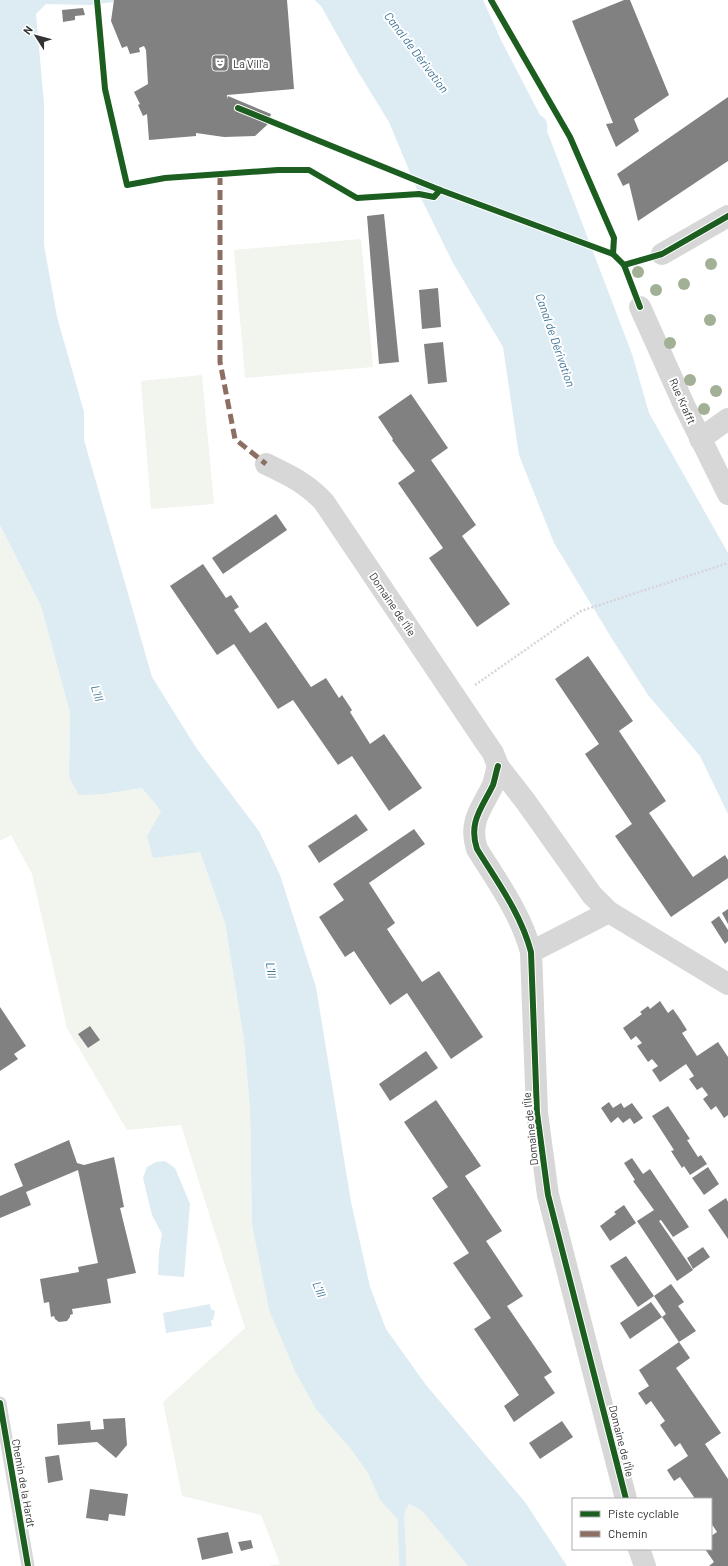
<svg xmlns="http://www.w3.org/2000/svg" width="728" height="1566" viewBox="0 0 728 1566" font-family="Barlow,sans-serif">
	<rect width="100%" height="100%" fill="#fff"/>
	<g fill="#f1f5ed">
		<path d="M361,239L373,367L245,378L234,250Z"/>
		<path d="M202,375L214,504L151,509L141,381Z"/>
		<path d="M0,525L41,606L70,713L69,777L79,794H104L142,788L161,811L147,836L200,852L225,923L244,1040L250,1111L252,1225L269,1310L350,1448L368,1473L380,1500L404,1522L405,1511L409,1504L421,1510L468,1566H268L280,1564L261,1515L182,1496L163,1402L245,1328L181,1125L127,1130L67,1028L32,874L11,835L0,841Z"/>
	</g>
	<g fill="#ddebf3">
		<path d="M0,0H114V2L90,5L46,4L36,14L44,104V245L57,317L84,412V440L152,677L197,749L259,831L280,875L316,987L351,1202L370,1287L386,1329L426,1385L525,1502L567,1566H468L421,1510L409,1504L405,1511L404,1522L401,1523L380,1500L368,1473L350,1448L316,1409L296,1373L269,1310L252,1225L250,1111L244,1040L225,923L200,852L153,858L147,836L161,811L142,788L104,794L79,795L69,777L70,713L41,606L0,525Z"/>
		<path d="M315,0H483L501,40L540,115C547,119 548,123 547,131L632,354L649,413L728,553V814L700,756L648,695L614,642L554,543L519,455L503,347L453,263L419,194L389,122L357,70L321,6Z"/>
		<path d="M165,1161L175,1168L190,1204L184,1277L158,1275L159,1252L162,1234L152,1215L143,1178L147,1167L156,1162Z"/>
		<path d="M210,1304L211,1309L215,1311L213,1320H211L212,1326L166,1333L163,1313Z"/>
	</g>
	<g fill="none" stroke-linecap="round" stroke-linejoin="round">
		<path stroke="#ddebf3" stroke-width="7" d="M401,1523L403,1566"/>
	</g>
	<g fill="#818181">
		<path d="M114,0H287L294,89L227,95V99L228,96L271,114L267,125L255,136L224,137L196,133V136L149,140L147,114L143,116L138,105L140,104L134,92L148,84L146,50L144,46L139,48L140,52L130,54L127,46L122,48L111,21Z"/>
		<path d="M624,0H630L669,95L634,119L639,131L616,147L606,124L613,123L572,21Z"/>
		<path d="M83,8L85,15L75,16V20L63,22L62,10Z"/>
		<path d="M728,97V161L638,221L629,183L623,186L617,174Z"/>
		<path d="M384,214L399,362L379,364L367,216Z"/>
		<path d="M438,288L441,327L422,329L419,290Z"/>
		<path d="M443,342L447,382L428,384L424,344Z"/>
		<path d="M411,394L448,448L431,460L476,525L462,536L510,604L477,627L429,558L443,548L398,483L415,471L392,440L393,439L378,417Z"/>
		<path d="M276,514L287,530L223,574L212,558Z"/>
		<path d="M203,564L226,598L231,595L239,607L234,610L250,633L266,622L311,687L326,678L339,698L342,695L352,710L350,712L370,744L384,734L422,788L389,811L352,756L338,765L293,700L278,709L234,644L217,655L170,586Z"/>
		<path d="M588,656L633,721L619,731L666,801L649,813L693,877L725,855L728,860V878L671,917L615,836L632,824L585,754L599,744L555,679Z"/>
		<path d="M356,814L368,830L319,863L308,846Z"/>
		<path d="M414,829L425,844L369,883L395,923L387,929L422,982L439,971L483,1037L451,1059L407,993L390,1005L354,951L345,957L319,917L344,900L333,884Z"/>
		<path d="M728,909V924L722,913Z"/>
		<path d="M719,916L728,930V941L725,944L711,922Z"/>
		<path d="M660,1001L668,1013L673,1009L680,1019L687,1030L682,1033L697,1056L718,1042L728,1057V1115L724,1118L716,1106L711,1110L703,1099L708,1095L702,1087L697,1090L689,1079L694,1076L686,1064L660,1082L652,1070L658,1066L652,1059L648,1062L637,1046L642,1043L636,1036L631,1040L623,1028L642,1014L640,1012L648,1006L650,1009Z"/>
		<path d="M0,1007L26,1046L14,1054L18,1059L0,1071Z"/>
		<path d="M90,1026L100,1040L88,1048L78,1034Z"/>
		<path d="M426,1051L438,1068L390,1101L379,1084Z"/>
		<path d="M436,1100L481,1166L465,1176L502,1231L486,1241L523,1296L507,1306L552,1372L544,1377L555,1393L514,1422L504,1406L519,1395L474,1329L491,1318L453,1263L469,1253L432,1198L448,1187L404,1122Z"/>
		<path d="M609,1102L613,1108L621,1103L624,1108L632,1103L643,1118L634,1124L630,1118L623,1123L618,1117L611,1123L601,1108Z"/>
		<path d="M668,1106L690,1139L687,1140L698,1157L701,1155L707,1164L690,1175L684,1166L682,1168L671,1151L674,1150L652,1116Z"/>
		<path d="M69,1140L77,1163L84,1165L114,1157L124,1207L120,1208L136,1273L107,1279L111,1303L72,1309L73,1314L70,1315V1317L67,1321L59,1322L55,1319L54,1316L51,1317L49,1302L44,1303L40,1279L79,1272L78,1267L98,1263L78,1170L26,1192L31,1205L0,1218V1196L23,1186L14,1164Z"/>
		<path d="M632,1158L643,1174L650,1169L689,1227L673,1237L661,1220L659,1221L693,1270L677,1281L637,1221L654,1210L633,1181L635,1180L624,1163Z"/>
		<path d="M708,1167L719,1184L704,1195L692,1178Z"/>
		<path d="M726,1198L728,1202V1239L708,1210Z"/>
		<path d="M624,1205L636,1223L610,1241L600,1226L616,1214L614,1212Z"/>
		<path d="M703,1247L710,1257L693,1269L687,1258Z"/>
		<path d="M626,1256L654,1296L638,1307L610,1266Z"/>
		<path d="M671,1284L684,1302L678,1306L696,1331L679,1342L662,1317L666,1314L654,1296Z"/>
		<path d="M651,1302L662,1317L630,1339L620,1323Z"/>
		<path d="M679,1342L690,1358L676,1368L721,1433L705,1444L728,1479V1566H709L714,1562L705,1549H711V1536L717,1532L711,1523V1499H691L694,1497L680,1477L674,1481L667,1470L688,1456L680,1443L675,1447L660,1425L665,1421L651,1401L646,1405L638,1393L649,1386L639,1370Z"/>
		<path d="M125,1418L127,1445L116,1458L97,1442L58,1445L57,1424L90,1421L91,1430L104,1429L103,1419Z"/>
		<path d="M562,1421L573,1437L540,1459L529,1443Z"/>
		<path d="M59,1455L63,1480L48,1483L45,1457Z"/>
		<path d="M90,1489L128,1494L125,1516L109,1514L108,1521L86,1518Z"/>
		<path d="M228,1532L233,1553L202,1560L197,1538Z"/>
		<path d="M251,1540L253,1548L241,1551L238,1542Z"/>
	</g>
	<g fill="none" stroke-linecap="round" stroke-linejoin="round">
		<path stroke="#d6d6d6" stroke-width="2.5" stroke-dasharray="2 2" stroke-linecap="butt" d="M475,685L581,611L728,563"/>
		<path stroke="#d7d7d7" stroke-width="13" d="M0,1403L28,1566"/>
		<g stroke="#d7d7d7" stroke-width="22">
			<path d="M662,254L728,216"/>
			<path d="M640,307L684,405L728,494"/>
			<path d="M700,439L728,419"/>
			<path d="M266,464C289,475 306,483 324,502L484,740L493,753L498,766L526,802L592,895L609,912L728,984"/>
			<path d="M498,766C496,772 495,779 493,785C482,808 468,822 477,849C498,883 521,914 531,952L537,1113L548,1195L626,1499"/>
			<path d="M531,952L609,912"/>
			<path d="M639,1549L645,1566"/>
		</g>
		<path stroke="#8d6e63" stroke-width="5" stroke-dasharray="10 5" stroke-linecap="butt" d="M220,175V362L235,439L266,464"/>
		<g stroke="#fff" stroke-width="8">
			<g id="cycleway">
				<path d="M97,0L105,89L127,185L165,178L278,170H309L357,198L419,194L434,197L440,190"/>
				<path d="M491,0L570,137L614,238L613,254"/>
				<path d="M238,108L440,190L613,254L624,265L640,307"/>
				<path d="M624,265L662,254L728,216"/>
				<path d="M498,766C496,772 495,779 493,785C482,808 468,822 477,849C498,883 521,914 531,952L537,1113L548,1195L626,1499"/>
				<path d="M0,1403L28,1566"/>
			</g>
		</g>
		<use href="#cycleway" stroke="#1b5e20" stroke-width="6"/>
	</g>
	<g fill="#a2b095">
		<circle cx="711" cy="264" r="6"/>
		<circle cx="638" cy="272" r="6"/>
		<circle cx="684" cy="284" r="6"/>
		<circle cx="656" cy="290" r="6"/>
		<circle cx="710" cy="320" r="6"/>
		<circle cx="670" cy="343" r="6"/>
		<circle cx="690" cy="380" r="6"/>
		<circle cx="716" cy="391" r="6"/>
		<circle cx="704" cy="409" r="6"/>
	</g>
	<defs>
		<g id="theatre-square" transform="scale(0.9)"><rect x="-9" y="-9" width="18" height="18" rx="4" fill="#7a7a7a" stroke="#fff"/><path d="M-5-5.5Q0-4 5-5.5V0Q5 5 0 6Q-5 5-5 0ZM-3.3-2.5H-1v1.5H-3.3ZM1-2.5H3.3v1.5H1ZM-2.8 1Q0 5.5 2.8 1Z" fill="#fff"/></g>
	</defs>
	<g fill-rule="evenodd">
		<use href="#theatre-square" x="220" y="63"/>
	</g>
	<g text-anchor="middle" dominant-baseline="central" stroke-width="4" stroke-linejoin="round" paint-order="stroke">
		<g font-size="11" fill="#333" stroke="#fff" text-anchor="start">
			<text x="233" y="63">La Vill'a</text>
		</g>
		<g font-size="11" fill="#333" stroke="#fff">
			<text transform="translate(683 401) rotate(66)">Rue Krafft</text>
			<text transform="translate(393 604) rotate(56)">Domaine de l'Île</text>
			<text transform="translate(530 1129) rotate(-96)">Domaine de l'Île</text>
			<text transform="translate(622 1441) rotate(76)">Domaine de l'Île</text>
			<text transform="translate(24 1483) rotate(80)">Chemin de la Hardt</text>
		</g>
		<g font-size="12" font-style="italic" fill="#3f7597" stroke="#fff">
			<text transform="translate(417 52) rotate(53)">Canal de Dérivation</text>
			<text transform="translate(556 340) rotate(71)">Canal de Dérivation</text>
			<text transform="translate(98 693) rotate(73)">L'Ill</text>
			<text transform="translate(272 970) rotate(83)">L'Ill</text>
			<text transform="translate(320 1289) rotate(68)">L'Ill</text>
		</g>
	</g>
	<rect x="572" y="1498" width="140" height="52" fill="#ffffff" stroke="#adadad"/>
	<rect x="580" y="1511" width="20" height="6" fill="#1b5e20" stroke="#adadad"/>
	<text x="608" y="1518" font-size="12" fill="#333333">Piste cyclable</text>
	<rect x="580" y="1531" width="20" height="6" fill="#8d6e63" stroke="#adadad"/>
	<text x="608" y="1538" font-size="12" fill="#333333">Chemin</text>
	<g transform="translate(36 36) rotate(306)" stroke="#ffffff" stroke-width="3" paint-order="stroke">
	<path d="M0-3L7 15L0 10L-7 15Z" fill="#333333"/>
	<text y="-6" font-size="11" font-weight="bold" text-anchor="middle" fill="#333333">N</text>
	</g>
</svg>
